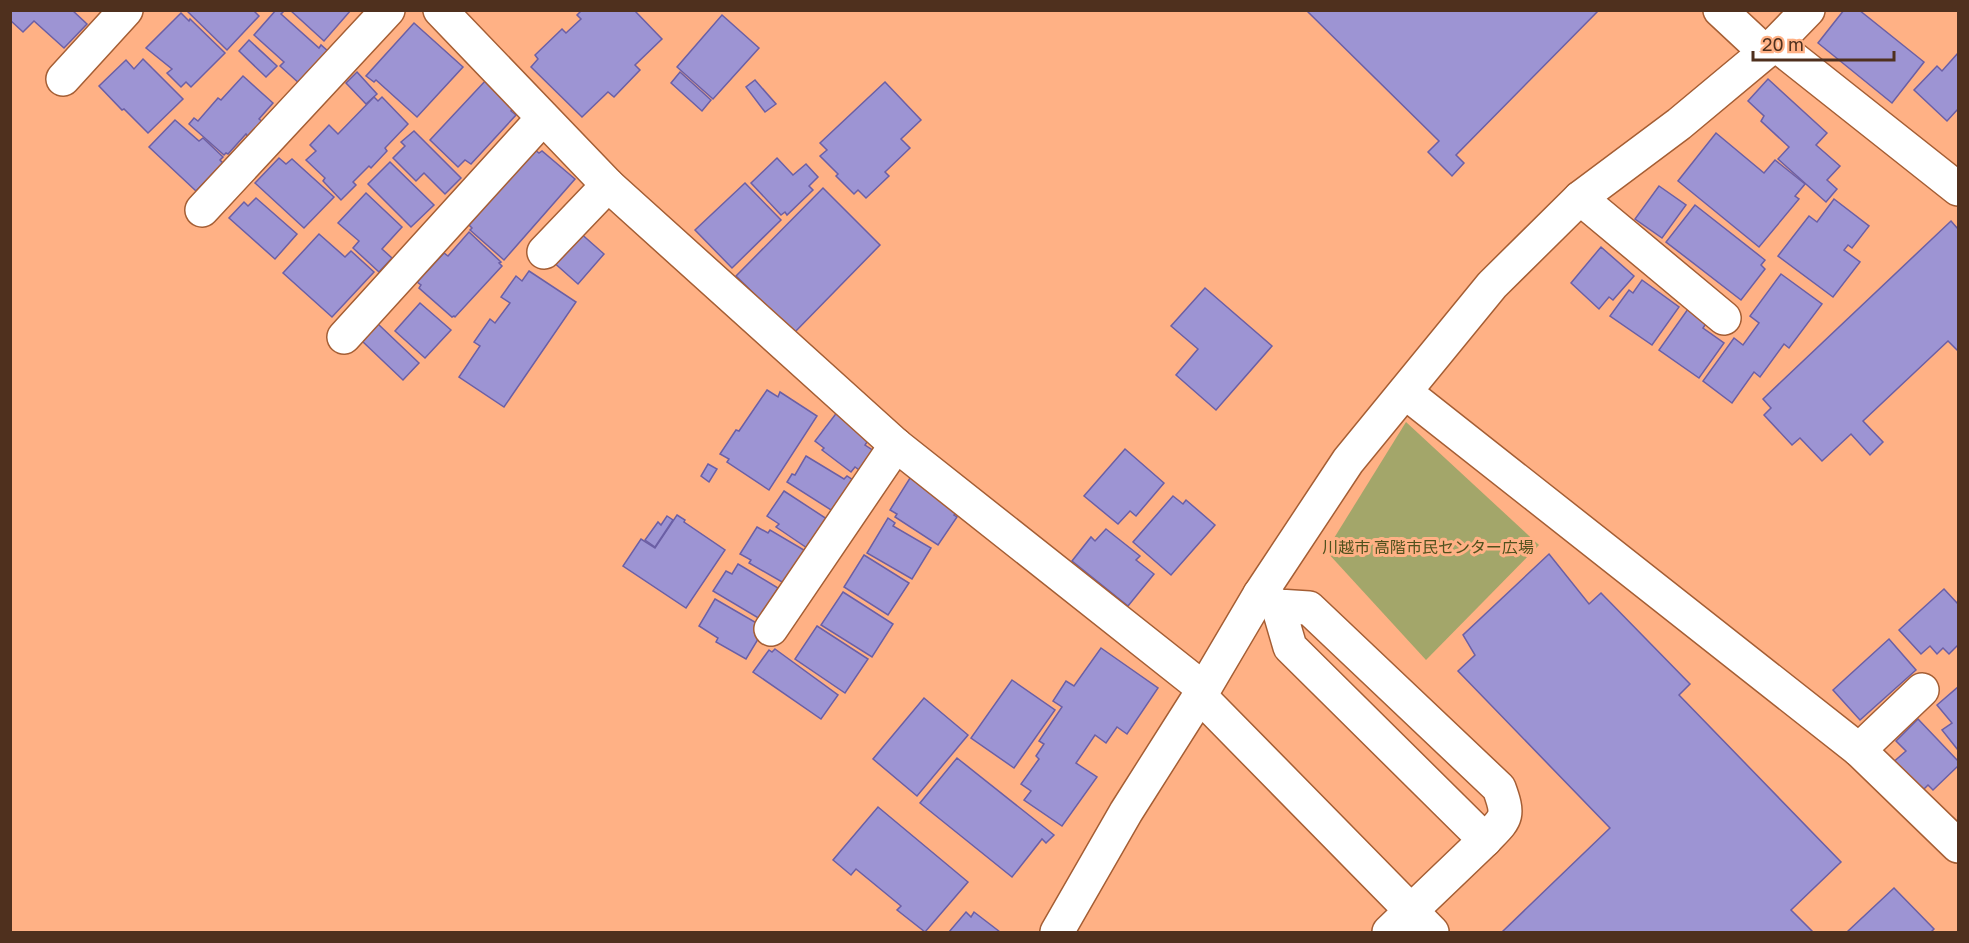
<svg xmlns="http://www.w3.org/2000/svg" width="1969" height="943" viewBox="0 0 1969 943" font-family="'Golos Text','Noto Sans JP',sans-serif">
	<rect width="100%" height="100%" fill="#ffb185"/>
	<path fill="#a3a66a" d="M1406,422L1539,545L1426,660L1326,551Z"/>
	<g fill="#9d94d3" stroke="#6b5fa5" stroke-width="1.5">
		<path d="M10,10H72L87,24L64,48L34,21L23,32L10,20Z"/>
		<path d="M253,10L259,16L227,50L187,11Z"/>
		<path d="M276,10H282L283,12L281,14L319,48L321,45L329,52L300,84L280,66L284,62L254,35Z"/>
		<path d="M290,10H351L324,41Z"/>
		<path d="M582,10H634L662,39L635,65L640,70L614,97L608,92L582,117L531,67L538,59L535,55L562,29L566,33L581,19L577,15Z"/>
		<path d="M1306,10H1599L1456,155L1464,163L1452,176L1428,152L1439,141Z"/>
		<path d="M1844,10H1859L1924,62L1892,103L1818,43Z"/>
		<path d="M181,13L189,21L190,19L225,53L191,87L186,82L181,87L167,73L172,69L146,48Z"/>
		<path d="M722,15L759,48L713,99L677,67Z"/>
		<path d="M414,23L463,67L417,117L376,80L374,82L366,76Z"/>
		<path d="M249,40L277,66L266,77L239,51Z"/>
		<path d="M1958,53V109L1947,121L1914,90L1937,66L1942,71Z"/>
		<path d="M143,59L183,99L148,133L124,109L122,110L99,86L126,60L134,69Z"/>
		<path d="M357,72L377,94L366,104L346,83Z"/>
		<path d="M680,72L711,100L702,111L671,83Z"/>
		<path d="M243,76L273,103L259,119L263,122L249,138L246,134L228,154L226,153L224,155L189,124L194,118L198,121L218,98L221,100Z"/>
		<path d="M487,79L515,106L511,111L516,115L471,164L465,160L458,167L430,140Z"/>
		<path d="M1768,79L1827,133L1816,145L1840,166L1827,180L1837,189L1826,202L1778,159L1789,147L1761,121L1764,116L1748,101Z"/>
		<path d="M755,80L776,104L765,112L746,87Z"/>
		<path d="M885,82L921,120L901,139L910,148L885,172L889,176L866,198L858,190L854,194L836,176L838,174L820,156L827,150L820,143Z"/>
		<path d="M374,97L378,101L382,97L408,124L385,148L387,151L371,168L369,166L353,182L356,185L341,200L323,181L325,178L306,160L316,151L310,145L329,125L338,134Z"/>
		<path d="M175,120L199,141L203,138L223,157L220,160L223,163L196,191L149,147Z"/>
		<path d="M414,131L461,178L445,194L424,173L416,181L393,158L405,146L401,142Z"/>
		<path d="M1716,133L1764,173L1775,160L1805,184L1795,196L1799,199L1759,247L1678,181Z"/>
		<path d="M535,150L539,153L542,151L575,179L504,260L470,230L472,228L469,225Z"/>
		<path d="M279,158L286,164L292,159L334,197L304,228L255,183Z"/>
		<path d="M777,158L793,175L806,164L818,177L809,186L813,190L787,215L785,212L781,215L751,183Z"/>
		<path d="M390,162L434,205L411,227L368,184Z"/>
		<path d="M745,183L781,220L732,268L695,230Z"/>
		<path d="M1659,186L1686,205L1662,238L1635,219Z"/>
		<path d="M823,188L880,245L794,333L736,276Z"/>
		<path d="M366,193L402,227L382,249L392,258L379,272L353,248L359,241L338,223Z"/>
		<path d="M256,198L297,234L275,259L229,218L244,202L248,206Z"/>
		<path d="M1834,199L1869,226L1852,248L1848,245L1844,250L1860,262L1833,297L1778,256L1809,216L1817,222Z"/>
		<path d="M1695,205L1765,260L1761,265L1765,269L1741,300L1666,242Z"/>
		<path d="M1951,221L1958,229V351L1948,341L1863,421L1883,442L1870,455L1851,434L1822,461L1800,438L1792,445L1764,415L1771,408L1763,399Z"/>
		<path d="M578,231L604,254L578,284L551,260Z"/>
		<path d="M469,232L501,262L499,263L502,266L455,317L454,316L452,317L419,288L421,285L417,282L444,253L448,256Z"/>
		<path d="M319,234L345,257L351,251L374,272L332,317L283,273Z"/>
		<path d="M1601,247L1634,276L1613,300L1609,297L1599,309L1571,283Z"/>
		<path d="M529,271L576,302L504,407L459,377L480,346L474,342L490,319L495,323L510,303L501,297L516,276L522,281Z"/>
		<path d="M1781,274L1822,304L1789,348L1784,344L1760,377L1754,372L1732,403L1703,381L1734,338L1743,345L1759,323L1750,316Z"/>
		<path d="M1642,280L1679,307L1652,345L1610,316L1629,290L1633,293Z"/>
		<path d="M1205,288L1272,346L1216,410L1176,375L1198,349L1171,326Z"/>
		<path d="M420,303L451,330L425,358L395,331Z"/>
		<path d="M1688,309L1707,322L1703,328L1724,343L1699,378L1659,350Z"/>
		<path d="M378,324L419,363L403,380L362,341Z"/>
		<path d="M767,390L778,397L780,392L817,416L769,490L727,462L729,459L720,454L736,430L739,431Z"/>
		<path d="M838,411L871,436L865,445L877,453L862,472L855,467L851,472L822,450L824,448L815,441Z"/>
		<path d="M1125,449L1164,483L1136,516L1130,511L1118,524L1084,496Z"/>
		<path d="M806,456L844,479L847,476L859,484L839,515L787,482L792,474L795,475Z"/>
		<path d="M708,464L717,469L709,482L701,476Z"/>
		<path d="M910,478L958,510L954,515L957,517L938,545L895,517L897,514L890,510Z"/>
		<path d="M784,491L833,523L813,552L776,527L779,524L767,516Z"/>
		<path d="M1173,496L1183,504L1186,500L1215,525L1171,575L1133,542Z"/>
		<path d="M677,515L685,520L684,522L725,550L686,608L623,566L641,539L655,548Z"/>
		<path d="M667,516L673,520L655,547L645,540L658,522L661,525Z"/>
		<path d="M888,518L895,523L893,526L931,548L912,579L867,553Z"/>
		<path d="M757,527L768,533L770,530L809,553L789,586L749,563L751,560L740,554Z"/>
		<path d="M1106,529L1140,556L1136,560L1154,574L1128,606L1072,561L1091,537L1095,541Z"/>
		<path d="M1549,554L1589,604L1601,593L1690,684L1679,695L1841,862L1791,910L1813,932H1502L1610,828L1458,671L1475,655L1463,635Z"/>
		<path d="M864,555L909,583L888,615L844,587Z"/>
		<path d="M738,564L778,588L760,619L713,591L726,571L732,574Z"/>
		<path d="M1944,589L1958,604V645L1949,654L1943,648L1937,654L1930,646L1921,654L1899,630Z"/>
		<path d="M843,592L893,624L872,657L821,625Z"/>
		<path d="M715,599L760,625L763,631L746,659L716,642L718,638L699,626Z"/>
		<path d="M817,626L868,659L845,693L795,659Z"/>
		<path d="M1889,639L1916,670L1860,720L1833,690Z"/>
		<path d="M1101,648L1158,688L1127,734L1117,727L1106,743L1095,735L1076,763L1097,777L1062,826L1024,800L1031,791L1021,784L1039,759L1036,756L1044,744L1039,741L1062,707L1053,701L1066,681L1074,686Z"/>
		<path d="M775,649L838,695L821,719L753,672L769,650L772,652Z"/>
		<path d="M1012,680L1055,710L1014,768L971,738Z"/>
		<path d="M1958,687V750L1942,730L1952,723L1937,705Z"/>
		<path d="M924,698L968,735L917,796L873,759Z"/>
		<path d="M1918,719L1958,761V766L1933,790L1928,785L1919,794L1891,764L1906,751L1896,741Z"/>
		<path d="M957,758L1054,835L1046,843L1042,839L1012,877L920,803Z"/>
		<path d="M878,807L968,882L925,932L897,910L901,906L856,869L851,875L833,860Z"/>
		<path d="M1894,888L1934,929L1931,932H1847Z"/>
		<path d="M966,912L971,917L974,912L1000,932H949Z"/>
	</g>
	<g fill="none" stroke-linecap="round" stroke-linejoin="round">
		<g stroke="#a55e34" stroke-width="36">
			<g id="minor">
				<path d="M440,10L608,185L896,445L1204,689"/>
				<path d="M1720,10L1765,52"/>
				<path d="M1775,44L1958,189"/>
				<path d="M63,79L126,10"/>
				<path d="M1580,198L1724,318"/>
				<path d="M202,210L388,10"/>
				<path d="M544,252L608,185"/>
				<path d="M344,337L543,118"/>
				<path d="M1405,392L1859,750L1958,846"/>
				<path d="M1260,594L1278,606L1309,608L1499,788C1510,818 1506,818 1485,840L1290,647L1278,606"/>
				<path d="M771,629L896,445"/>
				<path d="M1200,696L1432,932"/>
				<path d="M1859,750L1922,690"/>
				<path d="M1057,932L1126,812L1204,689L1260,594L1348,461L1492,285L1580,198L1679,124L1775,44L1808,10"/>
				<path d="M1389,932L1485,840"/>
			</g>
		</g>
		<use href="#minor" stroke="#fff" stroke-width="33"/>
	</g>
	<g text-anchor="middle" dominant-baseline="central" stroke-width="6" stroke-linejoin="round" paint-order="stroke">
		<g font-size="16" fill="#50511d" stroke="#ffb185">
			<text x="1428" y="547">川越市 高階市民センター広場</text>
		</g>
	</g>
	<rect width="1969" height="943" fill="none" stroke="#4f301e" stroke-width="24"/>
	<path d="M1753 51v9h141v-9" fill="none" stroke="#4f301e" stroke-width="3"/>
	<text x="1762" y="51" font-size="18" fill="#4f301e" stroke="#ffb185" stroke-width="4.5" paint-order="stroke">20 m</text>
</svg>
